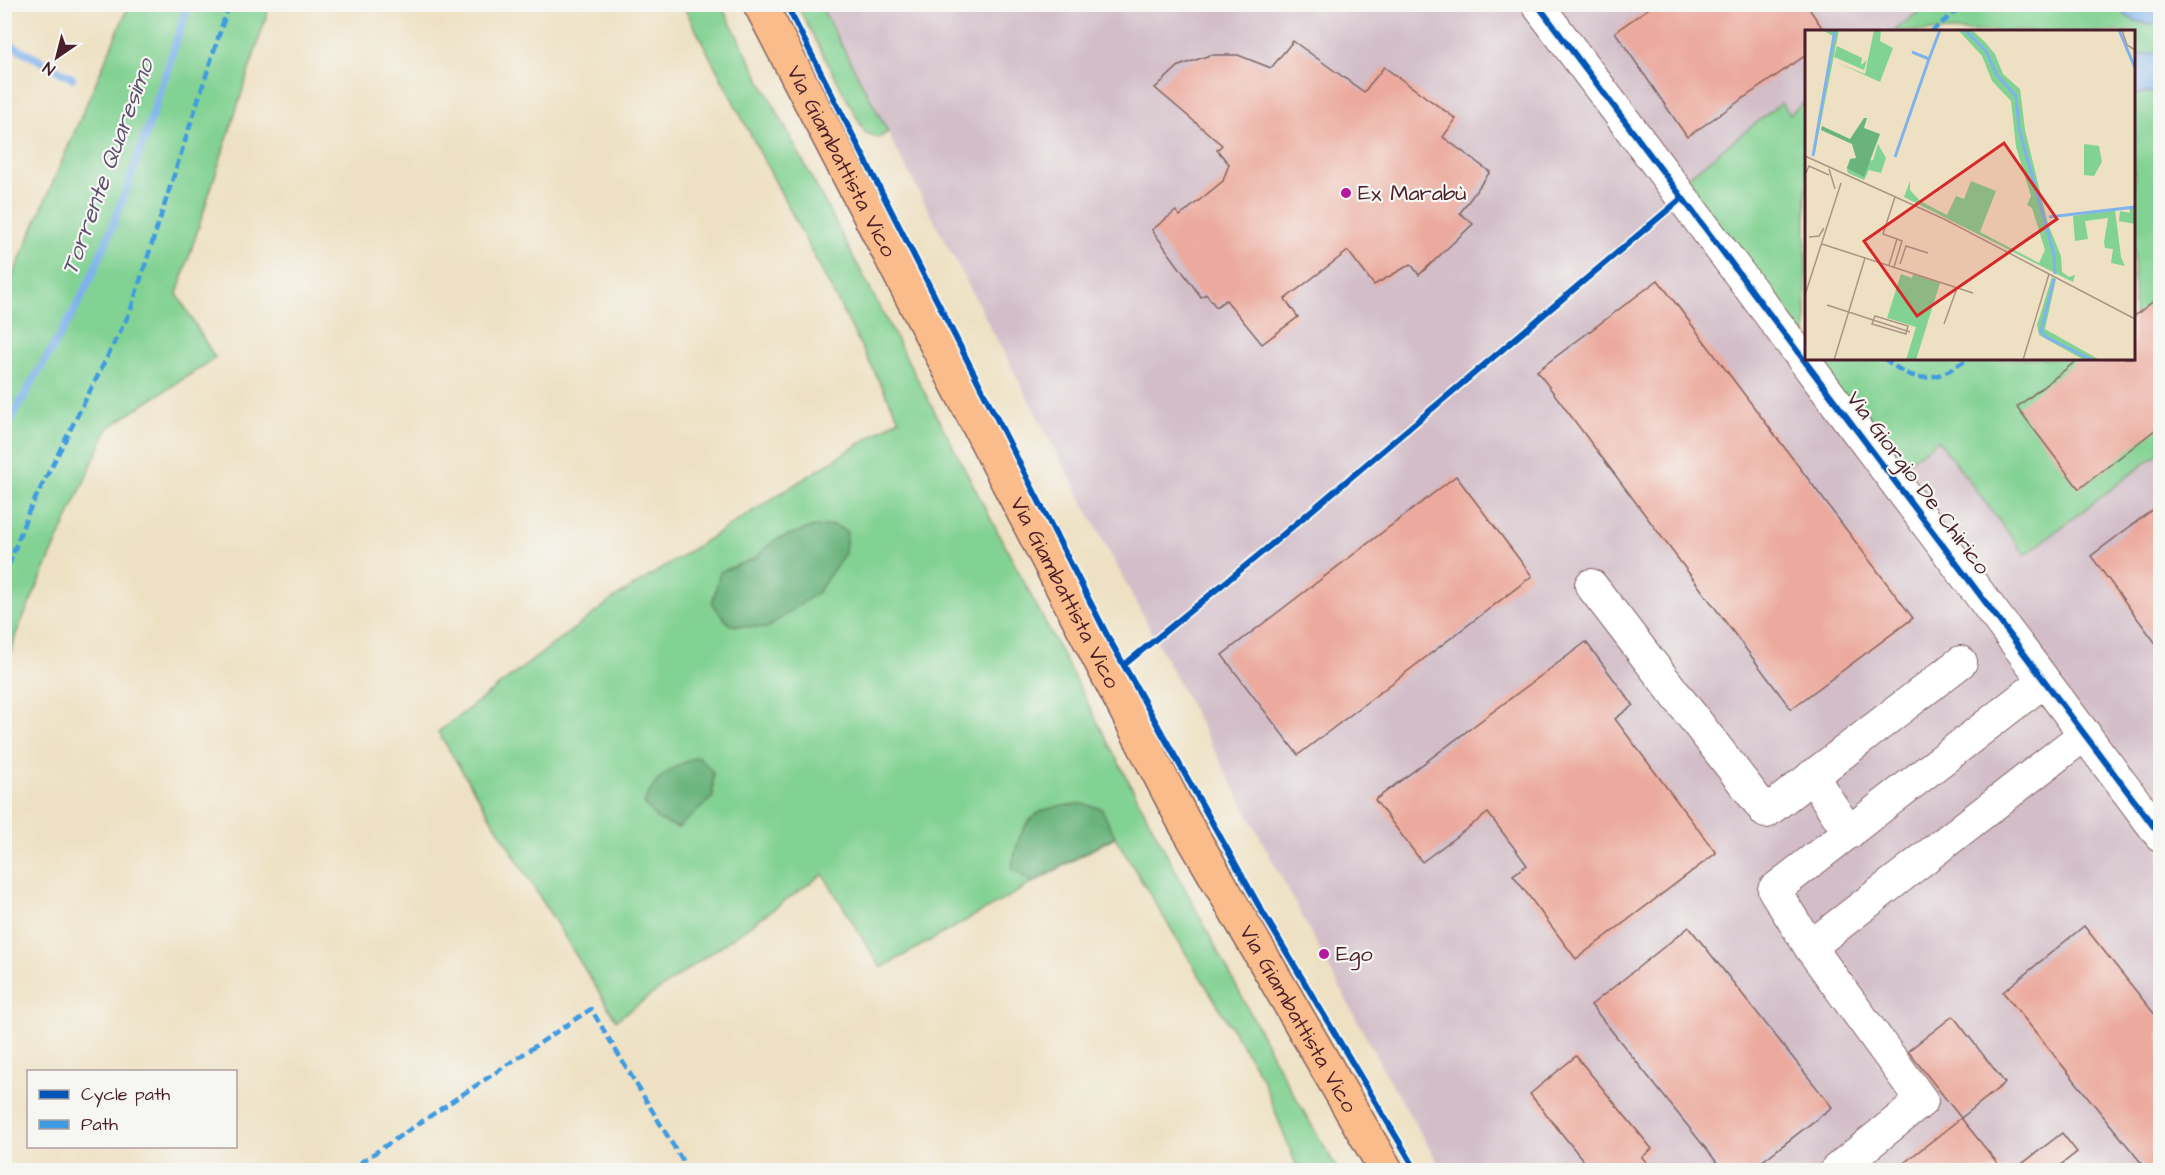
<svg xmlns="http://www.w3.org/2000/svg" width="2165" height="1175" viewBox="0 0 2165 1175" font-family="'Architects Daughter',sans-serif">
	<rect width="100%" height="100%" fill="#f6f6f2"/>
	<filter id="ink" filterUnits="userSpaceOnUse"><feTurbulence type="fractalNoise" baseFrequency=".0167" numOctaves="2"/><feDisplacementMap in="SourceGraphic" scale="12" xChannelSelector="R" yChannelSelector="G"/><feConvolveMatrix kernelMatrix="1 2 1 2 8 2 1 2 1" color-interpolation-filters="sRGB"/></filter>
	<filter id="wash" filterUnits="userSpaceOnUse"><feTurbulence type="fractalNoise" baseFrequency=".008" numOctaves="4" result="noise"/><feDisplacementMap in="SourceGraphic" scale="24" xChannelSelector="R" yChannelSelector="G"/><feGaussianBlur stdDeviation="1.35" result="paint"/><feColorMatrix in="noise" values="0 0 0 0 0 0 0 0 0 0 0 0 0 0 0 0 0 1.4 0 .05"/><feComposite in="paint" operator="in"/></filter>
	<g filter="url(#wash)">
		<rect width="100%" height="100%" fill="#eee1c3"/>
		<path fill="#d2bdc8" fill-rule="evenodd" d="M820,5H2160V1170H1442L1379,1062ZM1806,32H2134V358H1806Z"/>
		<g fill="#82d293" stroke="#66785f" stroke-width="1.5">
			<path d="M129,5H270L177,294L215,358L108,428L16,634L5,673V294Z"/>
			<path d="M683,5H721L1286,1081L1338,1170H1298L1262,1078L1115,837L881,968L823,874L616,1020L438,732L613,599L899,419Z"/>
			<path d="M797,5H820L888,132L879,138L865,133Z"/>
			<path d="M1928,5H2160V452L2025,555L1938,440L1897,470L1814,359L2134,358V32L1894,31Z"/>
			<path d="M1806,101V349L1690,193L1696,188L1688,177L1781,103L1790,114Z"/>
		</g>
		<g fill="#69b47d" stroke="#5a6a54" stroke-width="1.5">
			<path d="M834,525L847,532L845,553L818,592L767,628L730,625L712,604L720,572L755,558L775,540L809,528Z"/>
			<path d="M698,756L713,772V797L678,828L657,819L644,803C657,774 670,769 698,756Z"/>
			<path d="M1082,804L1101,808L1115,836L1032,883L1012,868C1021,819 1032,806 1082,804Z"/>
		</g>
		<g fill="#80b2ec" stroke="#65688c" stroke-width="1.5">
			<path d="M2116,5H2160V23C2143,26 2126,20 2116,5Z"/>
			<path d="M2160,52V91L2134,95V56Z"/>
		</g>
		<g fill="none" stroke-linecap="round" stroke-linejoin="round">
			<g stroke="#80b2ec" stroke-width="8">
				<path d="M4,41L72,78"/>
				<path d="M4,433C32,376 71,325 96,266C132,182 160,92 188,4"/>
			</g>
		</g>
		<g id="blocks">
			<g fill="#ecaa9e">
				<path d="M1655,4H1806L1825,32H1806V55L1687,137L1615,32Z"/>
				<path d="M1293,41L1364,92L1384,67L1456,119L1443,137L1490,172L1460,213L1473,224L1419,275L1411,264L1374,285L1348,251L1285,299L1298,317L1262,344L1226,300L1216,307L1206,294L1201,297L1152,230L1176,211L1180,216L1223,181L1229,164L1217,150L1222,145L1155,88L1179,66L1210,55H1238L1271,68Z"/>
				<path d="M1658,280L1913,618L1791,709L1537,371Z"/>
				<path d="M2160,296V426L2079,489L2017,407L2080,358H2133V317Z"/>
				<path d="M1456,476L1532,576L1298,755L1222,655Z"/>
				<path d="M2160,504V649L2091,556Z"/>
				<path d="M1586,642L1633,705L1615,719L1716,853L1576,959L1513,875L1527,865L1488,813L1422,862L1375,800Z"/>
				<path d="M2084,926L2160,1021V1170H2147L2003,992Z"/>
				<path d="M1689,927L1832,1107L1751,1170H1723L1591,1005Z"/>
				<path d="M1953,1016L2005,1083L1961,1118L1908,1051Z"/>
				<path d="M1576,1056L1652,1149L1642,1157L1653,1170H1591L1530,1094Z"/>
				<path d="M1961,1118L2003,1170H1895Z"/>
				<path d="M2062,1133L2077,1152L2054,1170H2014Z"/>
			</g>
		</g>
	</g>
	<g filter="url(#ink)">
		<use href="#blocks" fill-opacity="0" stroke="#836360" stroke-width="1.5"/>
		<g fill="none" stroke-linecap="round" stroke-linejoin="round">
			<g stroke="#836360" stroke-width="34">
				<g id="minor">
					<path d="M1537,4L2160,835"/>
					<path d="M1591,585L1766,812L1961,662"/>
					<path d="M1812,776L1849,833"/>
					<path d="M1810,947L1774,890L2044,681"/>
					<path d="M1836,1170L1922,1101L1810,947L2085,734"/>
				</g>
			</g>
			<g stroke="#836360" stroke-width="36">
				<g id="primary">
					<path id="s1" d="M760,4L1183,820L1386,1170"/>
				</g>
			</g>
			<use href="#minor" stroke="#fff" stroke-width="32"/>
			<use href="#primary" stroke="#fabc8b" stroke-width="33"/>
			<g stroke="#409be1" stroke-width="4.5" stroke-dasharray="9 4.5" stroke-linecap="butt">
				<path d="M1931,32L1964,4"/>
				<path d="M1884,358C1917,386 1934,382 1969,358"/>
				<path d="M4,578L28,513L130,312L229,4"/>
				<path d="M349,1170L591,1009L688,1170"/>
			</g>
			<g stroke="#f6f6f2" stroke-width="10">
				<g id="cycleway">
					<path d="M786,4L1108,637L1259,906L1416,1170"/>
					<path d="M1537,4L2160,835"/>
					<path d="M1124,665L1260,554L1682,198"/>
				</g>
			</g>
			<use href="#cycleway" stroke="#0057b8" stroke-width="6"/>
		</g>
	</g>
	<g fill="#b5179e" stroke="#f6f6f2" stroke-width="2">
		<circle cx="1346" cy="193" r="6"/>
		<circle cx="1324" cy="954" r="6"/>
	</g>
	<g text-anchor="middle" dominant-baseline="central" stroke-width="4.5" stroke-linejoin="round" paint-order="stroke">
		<g font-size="22" fill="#4a1f2b" stroke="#f6f6f2">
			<text stroke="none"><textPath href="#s1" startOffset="177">Via Giambattista Vico</textPath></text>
			<text transform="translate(1918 483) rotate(53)">Via Giorgio De Chirico</text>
			<text stroke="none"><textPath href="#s1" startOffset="663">Via Giambattista Vico</textPath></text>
			<text stroke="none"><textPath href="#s1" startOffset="1149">Via Giambattista Vico</textPath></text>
		</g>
		<g font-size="22" fill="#4a1f2b" stroke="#f6f6f2" text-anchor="start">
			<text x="1358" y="193">Ex Marabù</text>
			<text x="1336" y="954">Ego</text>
		</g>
		<g font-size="24" font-style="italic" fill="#5d526f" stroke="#f6f6f2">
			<text transform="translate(108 167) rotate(-70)">Torrente Quaresimo</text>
		</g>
	</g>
	<g transform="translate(1805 30)">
		<rect width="330" height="330" fill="#eee1c3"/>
		<path d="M17,0H34L9,127L28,6ZM69,0H76L75,11L88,18L75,52L31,32L60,44ZM153,0H167L179,11L190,24L198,44L215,59L220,100L243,194L256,226L257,242L264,247L270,245L268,252L99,167L105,151V160L115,171L142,185L151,166L159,169L166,151L191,161L175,202L234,233L240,220L227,178L222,175L226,166L211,117L206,71L187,51L177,26ZM32,16L57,28L56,35L62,30L59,40L29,27ZM73,114L81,128L76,143L64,140L59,150L43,143L42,140V136L68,130ZM279,114L294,116L297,132L289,146L279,145ZM330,177V194L314,191L315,181L325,183L324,178ZM310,180L316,227L320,236L306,233L308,219L300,218L299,212L303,188L280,191L283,209L270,211L268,186ZM96,244L107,248L108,244L135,253L111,330H101L111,297L82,288ZM247,247L251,249L240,299L295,330H279L234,305L232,295Z" fill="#82d293"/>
		<path d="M59,88H62L59,98L75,104L59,147L42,138L45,129L51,128L47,114L16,100L17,96L45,109Z" fill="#69b47d"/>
		<path fill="none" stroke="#80b2ec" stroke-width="3" d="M160,0L181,21L192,45L211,66L214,99L249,224L250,244M314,0L330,38M107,22L124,29L135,0M8,126L30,0M90,127L124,29M244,187L330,177M249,249L236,301L241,307L287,330"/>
		<path fill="none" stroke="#ac9386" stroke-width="1.5" d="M317,0L322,15L330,20M0,126L139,189L330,289M24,139L30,159M0,145L4,136L24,145M4,207L14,206L19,198M17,214L168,263M95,234L101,216L123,223M84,235L92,209L78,204L90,167M89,237L97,211L92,209M0,265L36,153M22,275L105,302M70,286L103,296L101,304L67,294ZM139,294L152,258M29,330L60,228M218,330L244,244"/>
		<path fill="#d62828" fill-opacity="0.15" stroke="#d62828" stroke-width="3" d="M199,113L252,189L112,286L59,211Z"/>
		<rect width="330" height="330" fill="none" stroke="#4a1f2b" stroke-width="3"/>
	</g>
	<rect width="2165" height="1175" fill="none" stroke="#f6f6f2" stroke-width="24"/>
	<rect x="27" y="1070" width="210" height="78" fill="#f6f6f2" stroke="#b1a0a2" stroke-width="1.5"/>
	<rect x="39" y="1090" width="30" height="9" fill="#0057b8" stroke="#b1a0a2" stroke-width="1.5"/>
	<text x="81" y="1100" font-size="18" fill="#4a1f2b">Cycle path</text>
	<rect x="39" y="1120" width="30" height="9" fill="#409be1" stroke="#b1a0a2" stroke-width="1.5"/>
	<text x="81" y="1130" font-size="18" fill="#4a1f2b">Path</text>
	<g transform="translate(57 57) rotate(215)" stroke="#f6f6f2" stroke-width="4.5" paint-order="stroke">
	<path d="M0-4.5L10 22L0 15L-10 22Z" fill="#4a1f2b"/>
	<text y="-9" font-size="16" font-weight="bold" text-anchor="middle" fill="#4a1f2b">N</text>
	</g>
</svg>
